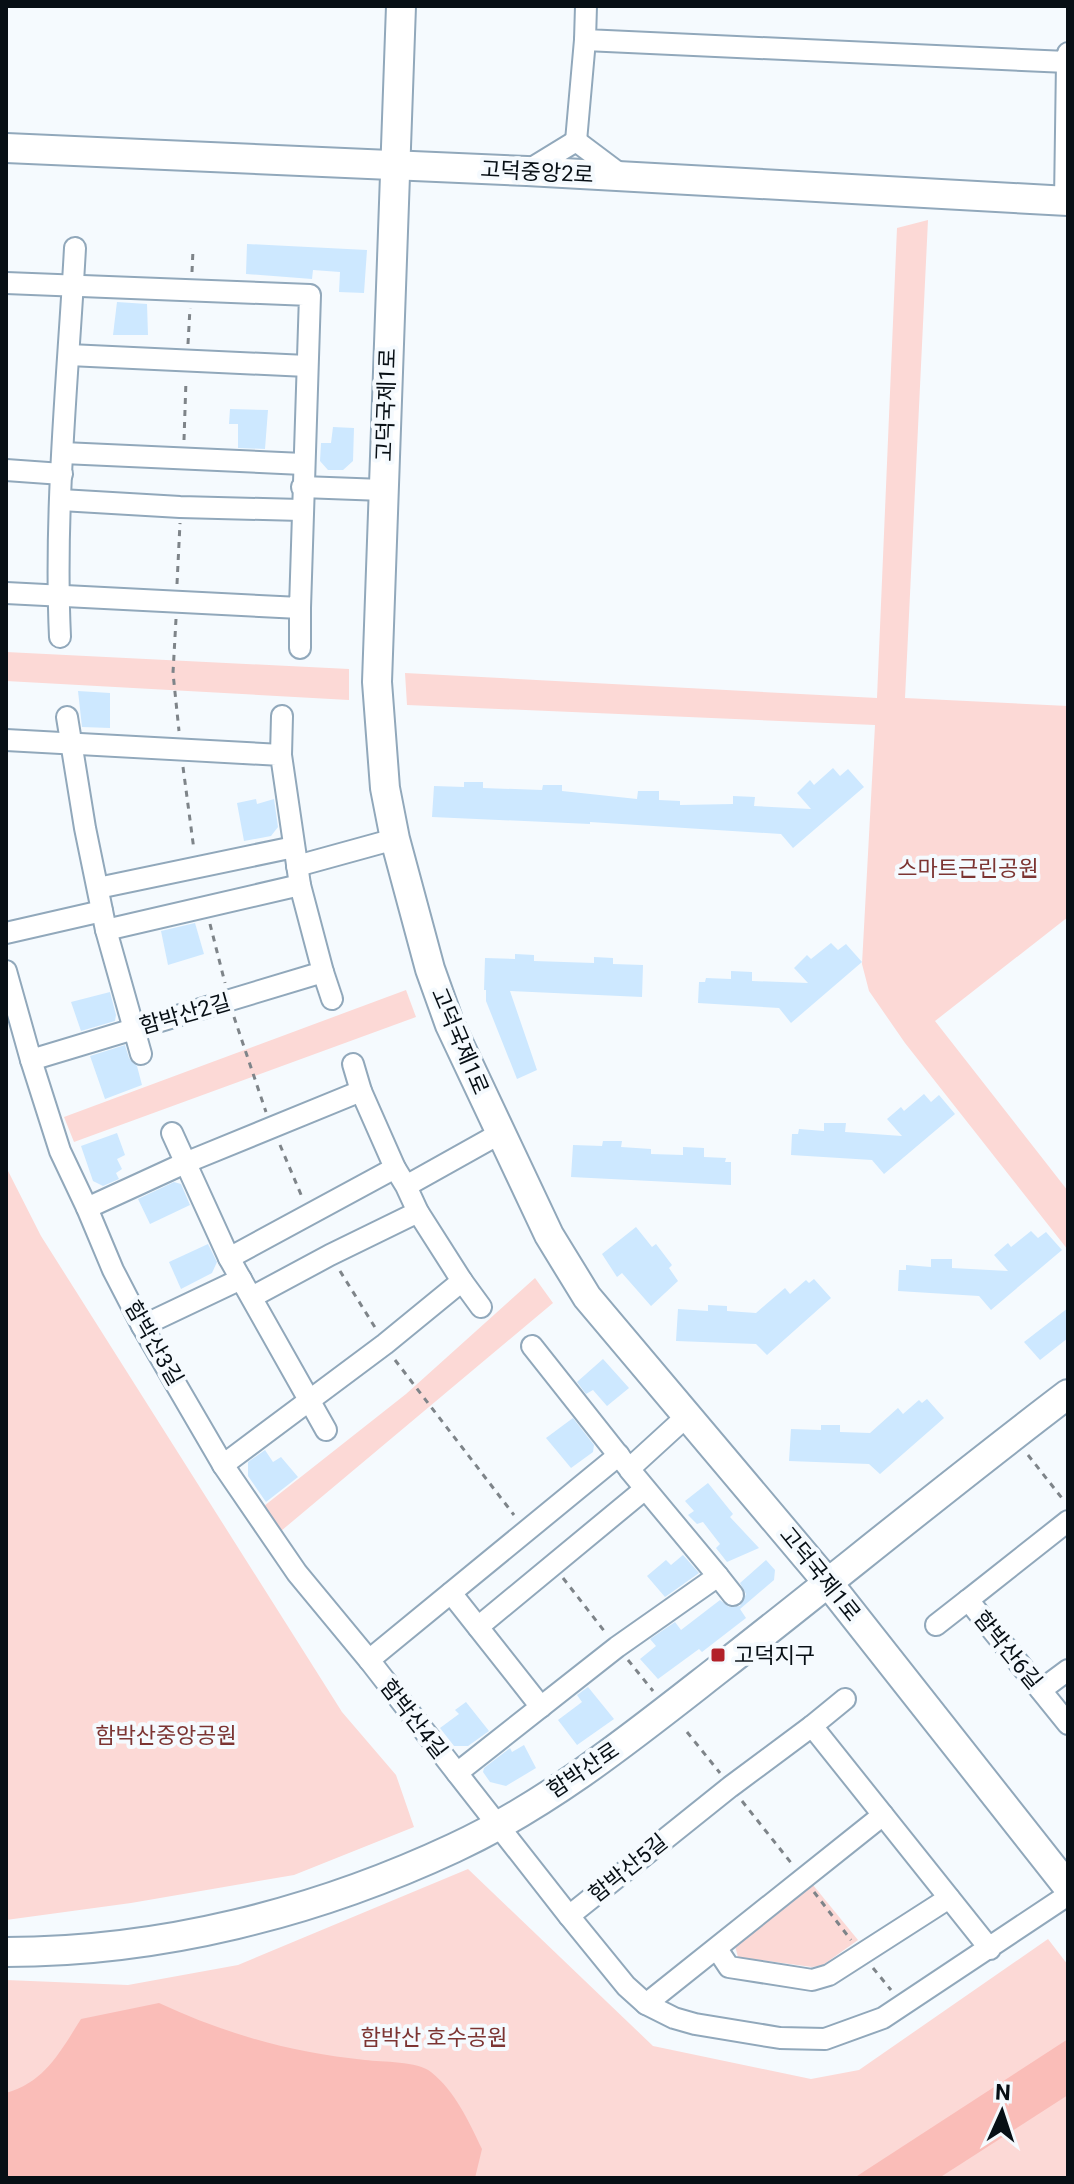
<svg xmlns="http://www.w3.org/2000/svg" width="1074" height="2184" viewBox="0 0 1074 2184" font-family="Roboto,'Noto Sans KR',sans-serif">
	<rect width="100%" height="100%" fill="#f5fafe"/>
	<g fill="#fcd9d6">
		<path d="M928,220L905,698L1068,706V917L935,1021L1068,1191V1250L905,1043L869,991L862,964L875,725L407,705L405,673L877,698L897,228Z"/>
		<path d="M6,652L349,669V700L6,681Z"/>
		<path d="M406,990L416,1017L74,1142L64,1117Z"/>
		<path d="M6,1167L41,1236L342,1712L396,1775L414,1827L294,1875L131,1903L6,1920Z"/>
		<path d="M535,1278L553,1303L281,1531L264,1506L406,1394Z"/>
		<path d="M468,1869L653,2046L811,2079L859,2070L1048,1939L1068,1965V2178H6V1980L128,1985L238,1965Z"/>
		<path d="M813,1885L858,1940L823,1965L812,1967L738,1957L735,1946Z"/>
	</g>
	<g fill="#fabdb8">
		<path d="M159,2003C226,2034 292,2053 365,2060C382,2062 418,2061 431,2072C455,2091 469,2122 482,2149L475,2178H6V2093C45,2082 60,2052 81,2019Z"/>
		<path d="M1068,2039V2095L939,2178H854Z"/>
	</g>
	<g fill="#cde8ff">
		<path d="M247,244L367,250L364,293L339,292L340,272L313,270L312,279L246,274Z"/>
		<path d="M117,302L147,304L148,335H113Z"/>
		<path d="M230,409L268,410L265,449L238,448V424H229Z"/>
		<path d="M333,427L354,428L353,461L343,470H328L320,461L321,443H331Z"/>
		<path d="M78,691L110,693V728L82,727Z"/>
		<path d="M833,768L840,776L848,769L864,787L793,848L781,834L590,822V824L432,817L434,786L464,787V782H483V788L542,790L543,785H562V791L637,799L638,791H659V800L680,801V805L733,804V796L755,797L754,806L811,809L797,793L810,780L814,785Z"/>
		<path d="M256,799L257,804L274,799L278,827L271,836L244,841L237,803Z"/>
		<path d="M195,923L204,954L168,965L161,931Z"/>
		<path d="M831,943L838,950L846,944L862,962L791,1023L779,1008L698,1003L699,982H705L706,978L731,979V971L752,972V981L808,983L794,968L807,955L811,959Z"/>
		<path d="M515,954L534,955V961L594,963V957L613,958V964L643,965L642,997L510,991L537,1070L517,1079L486,1001V990H484L485,958L515,959Z"/>
		<path d="M110,992L116,1015L115,1021L81,1031L71,1002Z"/>
		<path d="M125,1045L129,1058L137,1066L142,1085L105,1099L90,1056Z"/>
		<path d="M924,1094L931,1102L939,1095L955,1114L884,1174L872,1160L791,1155L792,1134H798L799,1129L824,1131V1123H846L845,1132L902,1136L887,1119L901,1107L904,1111Z"/>
		<path d="M117,1133L125,1155L117,1159L122,1169L116,1173L119,1179L103,1186L93,1181L81,1146Z"/>
		<path d="M603,1141H622L621,1147L651,1149V1154L683,1155V1147L704,1148V1157L726,1158L725,1162H731V1185L571,1177L573,1145L602,1146Z"/>
		<path d="M174,1182L181,1184L190,1205L150,1224L138,1199Z"/>
		<path d="M636,1227L652,1247L656,1244L672,1265L669,1268L678,1281L651,1306L622,1273L617,1277L602,1254Z"/>
		<path d="M1031,1231L1038,1238L1046,1232L1062,1250L991,1310L979,1296L898,1291L899,1270H906V1265L931,1267V1259H952V1268L1008,1271L994,1255L1008,1243L1011,1247Z"/>
		<path d="M208,1244L217,1262L212,1273L181,1289L169,1262Z"/>
		<path d="M814,1279L831,1298L767,1355L756,1344L676,1341L678,1309L708,1311V1305L727,1306V1311L756,1313L785,1288L790,1294L806,1280L809,1283Z"/>
		<path d="M1068,1308V1338L1040,1360L1024,1342Z"/>
		<path d="M603,1359L629,1388L607,1406L593,1390L586,1394L577,1382Z"/>
		<path d="M927,1399L944,1418L880,1474L869,1464L789,1461L791,1429L821,1430V1425H840V1432L870,1433L898,1408L903,1414L919,1400L922,1403Z"/>
		<path d="M573,1418L594,1445L593,1452L571,1468L546,1438Z"/>
		<path d="M265,1450L273,1462L281,1457L298,1477L266,1502L248,1476V1462Z"/>
		<path d="M708,1483L733,1514L730,1517L759,1548L727,1562L716,1548L720,1544L703,1522L697,1524L688,1515L694,1511L685,1501Z"/>
		<path d="M683,1555L699,1573L665,1597L647,1576L666,1560L671,1565Z"/>
		<path d="M766,1560L775,1570L774,1580L740,1609L746,1618L702,1652L699,1649L658,1679L640,1659L656,1646L650,1639L675,1622L681,1630L720,1600L729,1607L740,1606L746,1594L740,1583Z"/>
		<path d="M588,1687L614,1719L577,1745L558,1720L582,1702L577,1695Z"/>
		<path d="M466,1702L489,1731L468,1746H454L440,1728L459,1714L455,1710Z"/>
		<path d="M524,1745L536,1768L506,1786L490,1782L483,1772L484,1768L510,1748L512,1752Z"/>
	</g>
	<g fill="none" stroke-linecap="round" stroke-linejoin="round">
		<g stroke="#91a8bb" stroke-width="24">
			<g id="street">
				<path d="M586,6L585,40L1067,62L1068,53"/>
				<path d="M576,141L585,40"/>
				<path d="M576,141L624,177"/>
				<path d="M527,171L576,141"/>
				<path d="M1065,201L1067,62"/>
				<path d="M6,283L310,295L300,608L6,593"/>
				<path d="M69,355L307,366"/>
				<path d="M63,453L303,464"/>
				<path d="M6,470L62,474"/>
				<path d="M302,487L383,490"/>
				<path d="M61,500L180,507L301,510"/>
				<path d="M60,637C54,508 68,377 75,248"/>
				<path d="M300,648V608"/>
				<path d="M67,717L85,828L106,930L141,1054"/>
				<path d="M6,740L281,755L300,885L323,972L31,1060L6,971"/>
				<path d="M281,755L282,716"/>
				<path d="M297,866L395,839"/>
				<path d="M98,888L294,847"/>
				<path d="M106,930L300,885"/>
				<path d="M6,933L102,911"/>
				<path d="M323,972L332,999"/>
				<path d="M31,1060L60,1151L87,1208"/>
				<path d="M353,1064L361,1091"/>
				<path d="M172,1133L229,1258L326,1430"/>
				<path d="M406,1186L418,1212L462,1281L385,1344L223,1465L142,1326L113,1270L87,1208L185,1163L361,1091L395,1168L406,1186L499,1134"/>
				<path d="M229,1258L395,1168"/>
				<path d="M462,1281L481,1307"/>
				<path d="M252,1297L330,1255L418,1212"/>
				<path d="M142,1326L241,1279"/>
				<path d="M532,1346L627,1466"/>
				<path d="M619,1455L369,1660L457,1773L617,1647L718,1576L629,1469L687,1416"/>
				<path d="M223,1465L297,1573L369,1660"/>
				<path d="M1068,1521L968,1600L1068,1724"/>
				<path d="M718,1576L733,1595"/>
				<path d="M451,1593L541,1707"/>
				<path d="M936,1625L968,1600"/>
				<path d="M478,1627L645,1489"/>
				<path d="M1041,1690L1068,1670"/>
				<path d="M812,1726L845,1699"/>
				<path d="M457,1773L569,1916"/>
				<path d="M717,1949L729,1967L812,1980L829,1975L949,1898"/>
				<path d="M990,1949L812,1726L730,1787L569,1916L626,1986L646,2004L674,2018L695,2024L780,2038L825,2039L883,2018L1068,1895"/>
				<path d="M646,2004L883,1815"/>
			</g>
		</g>
		<g stroke="#91a8bb" stroke-width="32">
			<g id="secondary">
				<path d="M401,6L377,682L385,788L395,839L430,969L450,1025L549,1235L587,1297L829,1584L1068,1887"/>
				<path d="M6,148L527,171L1068,201"/>
				<path d="M6,1952C160,1952 315,1913 454,1848C553,1802 638,1732 724,1665C839,1575 952,1482 1068,1394"/>
			</g>
		</g>
		<g stroke="#7e8489" stroke-width="3" stroke-dasharray="6 6" stroke-linecap="butt">
			<path d="M192,272L193,250"/>
			<path d="M188,344L190,308"/>
			<path d="M184,440L186,380"/>
			<path d="M177,584L180,523"/>
			<path d="M176,619L173,673L179,731"/>
			<path d="M183,767L194,850"/>
			<path d="M210,924L225,983"/>
			<path d="M234,1017L266,1112"/>
			<path d="M280,1145L302,1197"/>
			<path d="M340,1271L376,1329"/>
			<path d="M395,1360L514,1515"/>
			<path d="M1028,1455L1065,1502"/>
			<path d="M563,1578L605,1632"/>
			<path d="M628,1660L653,1691"/>
			<path d="M687,1732L720,1773"/>
			<path d="M742,1801L792,1864"/>
			<path d="M814,1892L851,1940"/>
			<path d="M873,1968L891,1990"/>
		</g>
		<use href="#street" stroke="#fff" stroke-width="20"/>
		<use href="#secondary" stroke="#fff" stroke-width="28"/>
	</g>
	<rect fill="#b22129" stroke="#f5fafe" stroke-width="3" x="710" y="1647" width="16" height="16" rx="4"/>
	<g text-anchor="middle" dominant-baseline="central" stroke-width="8" stroke-linejoin="round" paint-order="stroke">
		<g font-size="22" fill="#070f15" stroke="#f5fafe">
			<text transform="translate(537 172) rotate(3)">고덕중앙2로</text>
			<text transform="translate(386 405) rotate(-88)">고덕국제1로</text>
			<text transform="translate(185 1014) rotate(-16)">함박산2길</text>
			<text transform="translate(460 1041) rotate(67)">고덕국제1로</text>
			<text transform="translate(154 1343) rotate(60)">함박산3길</text>
			<text transform="translate(820 1574) rotate(51)">고덕국제1로</text>
			<text transform="translate(1008 1650) rotate(51)">함박산6길</text>
			<text transform="translate(414 1719) rotate(52)">함박산4길</text>
			<text transform="translate(583 1770) rotate(-34)">함박산로</text>
			<text transform="translate(628 1868) rotate(-39)">함박산5길</text>
		</g>
		<g font-size="22" fill="#7c3432" stroke="#f5fafe">
			<text x="968" y="868">스마트근린공원</text>
			<text x="166" y="1735">함박산중앙공원</text>
			<text x="434" y="2037">함박산 호수공원</text>
		</g>
		<g font-size="22" fill="#070f15" stroke="#f5fafe" text-anchor="start">
			<text x="734" y="1655">고덕지구</text>
		</g>
	</g>
	<rect width="1074" height="2184" fill="none" stroke="#070f15" stroke-width="16"/>
	<g transform="translate(1002 2112) rotate(3)" stroke="#f5fafe" stroke-width="6" paint-order="stroke">
	<path d="M0-6L14 30L0 20L-14 30Z" fill="#070f15"/>
	<text y="-12" font-size="22" font-weight="bold" text-anchor="middle" fill="#070f15">N</text>
	</g>
</svg>
